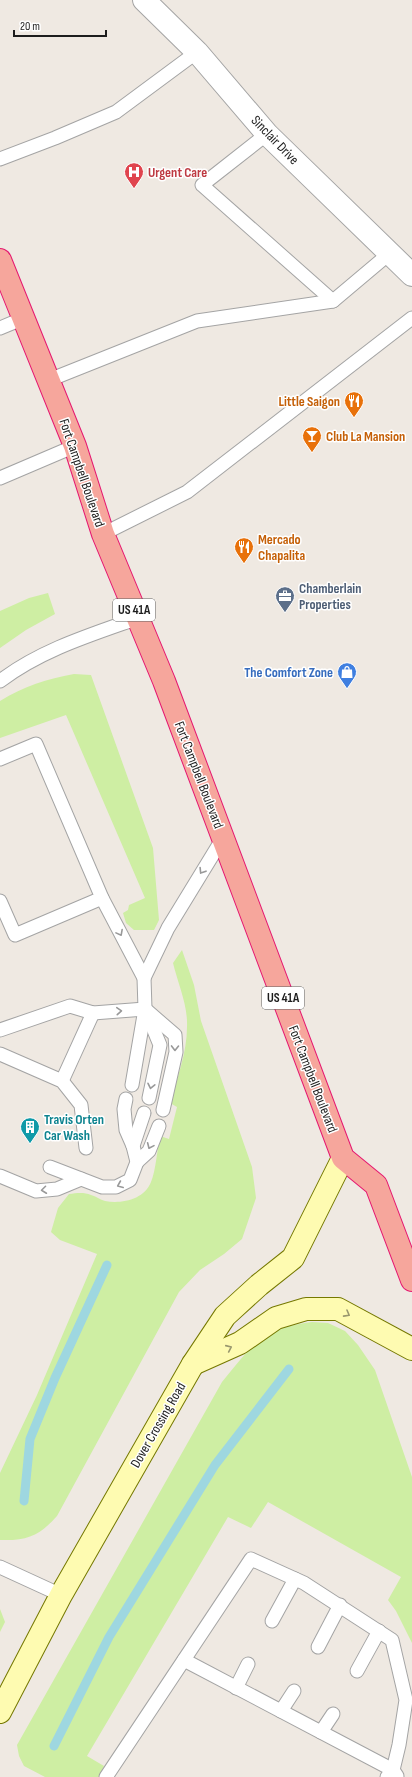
<svg xmlns="http://www.w3.org/2000/svg" width="412" height="1777" viewBox="0 0 412 1777" font-family="'Sofia Sans Condensed',sans-serif">
	<rect width="100%" height="100%" fill="#efe9e2"/>
	<g fill="#ceeea3">
		<path d="M48,593L55,614L26,630L0,648V611L29,598Z"/>
		<path d="M74,674L91,675L153,848L159,920L154,930H134L126,923L123,913L128,910L129,905L145,898L66,715L0,738V701C24,686 47,679 74,674Z"/>
		<path d="M182,950L194,985L201,1021L252,1167L256,1198L242,1239L224,1254L200,1270L179,1292L57,1516C39,1536 27,1541 0,1540V1473L37,1395L97,1254L60,1240L51,1232L58,1208L69,1194C77,1193 84,1192 91,1195C96,1196 100,1200 105,1201C121,1204 144,1200 151,1182C156,1170 157,1150 160,1136L169,1139L177,1107L170,1103C177,1078 187,1053 187,1027C188,1005 178,984 173,963Z"/>
		<path d="M312,1322L328,1323L345,1331L358,1345L375,1370L412,1477V1643L396,1611L388,1600L401,1577L268,1502L251,1528L228,1517L87,1756L104,1766L99,1777H45L24,1766L19,1756L17,1745L222,1382C236,1365 249,1347 267,1335C279,1327 297,1324 312,1322Z"/>
		<path d="M0,1609L5,1622L0,1632Z"/>
	</g>
	<g fill="none" stroke-linecap="round" stroke-linejoin="round">
		<g stroke="#9ed7e0" stroke-width="9">
			<path d="M24,1501L30,1439L55,1378L107,1265"/>
			<path d="M54,1746L109,1637L215,1465L289,1369"/>
		</g>
		<g stroke="#a4a4a4" stroke-width="15">
			<g id="service">
				<path d="M267,134L202,185L333,301"/>
				<path d="M0,159L55,138L116,112L197,52"/>
				<path d="M0,328L24,318"/>
				<path d="M49,380L197,321L333,301L390,253"/>
				<path d="M0,478L75,446"/>
				<path d="M103,534L187,492L412,318"/>
				<path d="M0,681C41,650 90,635 138,618"/>
				<path d="M0,759L36,744L102,898L15,935L0,901"/>
				<path d="M102,898L144,978L145,1009L132,1085"/>
				<path d="M144,978L168,928L223,838"/>
				<path d="M146,1011L160,1045L149,1098"/>
				<path d="M0,1030L70,1006L93,1013L145,1009L175,1035L176,1052L163,1110"/>
				<path d="M0,1054L62,1081L81,1105L86,1148"/>
				<path d="M62,1081L93,1013"/>
				<path d="M133,1146L144,1113"/>
				<path d="M137,1162L149,1151L159,1126"/>
				<path d="M50,1167L102,1187H116L130,1180L137,1162L133,1146L126,1130L124,1109L126,1099"/>
				<path d="M0,1176L36,1191L57,1189L81,1179"/>
				<path d="M0,1567L61,1595"/>
				<path d="M272,1621L295,1579"/>
				<path d="M318,1647L340,1605"/>
				<path d="M184,1660L393,1770L397,1776"/>
				<path d="M357,1671L379,1631"/>
				<path d="M236,1688L248,1664"/>
				<path d="M281,1711L294,1691"/>
				<path d="M321,1732L333,1714"/>
				<path d="M106,1777L251,1559L304,1583L392,1640L406,1700L399,1745L393,1770L387,1777"/>
			</g>
		</g>
		<g stroke="#a4a4a4" stroke-width="24">
			<path id="minor" d="M144,0L197,52L267,134L412,275"/>
		</g>
		<g stroke="#757800" stroke-width="24">
			<g id="secondary">
				<path d="M193,1364L240,1343L276,1318L306,1309H338L412,1349"/>
				<path d="M0,1712L61,1595L193,1364L225,1316L259,1285L293,1258L343,1158"/>
			</g>
		</g>
		<g stroke="#e51770" stroke-width="24">
			<path id="trunk" d="M0,260L75,446L103,534L164,681L343,1158L376,1185L412,1280"/>
		</g>
		<use href="#service" stroke="#fff" stroke-width="13"/>
		<use href="#minor" stroke="#fff" stroke-width="22"/>
		<use href="#secondary" stroke="#fefbb1" stroke-width="22"/>
		<use href="#trunk" stroke="#f6a69c" stroke-width="22"/>
	</g>
	<defs><path id="oneway-chevron" d="M-2-3.5L2.5 0L-2 3.5" fill="none" stroke-width="1.6" stroke-linecap="round" stroke-linejoin="round"/></defs>
	<g stroke="#999">
		<use href="#oneway-chevron" transform="translate(202 871) rotate(122)"/>
		<use href="#oneway-chevron" transform="translate(120 933) rotate(62)"/>
		<use href="#oneway-chevron" transform="translate(119 1011) rotate(-4)"/>
		<use href="#oneway-chevron" transform="translate(175 1048) rotate(91)"/>
		<use href="#oneway-chevron" transform="translate(151 1086) rotate(102)"/>
		<use href="#oneway-chevron" transform="translate(150 1146) rotate(114)"/>
		<use href="#oneway-chevron" transform="translate(120 1185) rotate(157)"/>
		<use href="#oneway-chevron" transform="translate(44 1190) rotate(173)"/>
	</g>
	<g stroke="#99976e">
		<use href="#oneway-chevron" transform="translate(347 1314) rotate(29)"/>
		<use href="#oneway-chevron" transform="translate(229 1348) rotate(-24)"/>
	</g>
	<defs>
		<g id="hospital-pin" transform="scale(1)"><path d="M0 17L-7.5 6A9.5 9.5 0 1 1 7.5 6Z" fill="#e0444e" stroke="#fff"/><path d="M-5-5h3v3.5h4V-5h3V5h-3V1.5h-4V5h-3Z" fill="#fff"/></g>
		<g id="restaurant-pin" transform="scale(1)"><path d="M0 17L-7.5 6A9.5 9.5 0 1 1 7.5 6Z" fill="#e8710a" stroke="#fff"/><path d="M-5-6h1v4h1v-4h1v4h1v-4h1v5L-1.5 .5V6h-2V.5L-5-1ZM5-6V6H3V1.5H1.5Q1.5-4 5-6Z" fill="#fff"/></g>
		<g id="bar-pin" transform="scale(1)"><path d="M0 17L-7.5 6A9.5 9.5 0 1 1 7.5 6Z" fill="#e8710a" stroke="#fff"/><path d="M-6-5H6L.8 .8V4.5H3.5V6h-7V4.5H-.8V.8Z" fill="#fff"/></g>
		<g id="office-pin" transform="scale(1)"><path d="M0 17L-7.5 6A9.5 9.5 0 1 1 7.5 6Z" fill="#5c6f8a" stroke="#fff"/><path d="M-6-3h4V-5.5h4V-3h4V5H-6ZM-1-4.5V-3h2v-1.5ZM-6 0V1H6V0Z" fill="#fff"/></g>
		<g id="shop-pin" transform="scale(1)"><path d="M0 17L-7.5 6A9.5 9.5 0 1 1 7.5 6Z" fill="#3f7fe0" stroke="#fff"/><path d="M-5-2.5h2.3a2.7 3.5 0 0 1 5.4 0H5L5.5 6h-11ZM-1.5-2.5h3a1.5 2.3 0 0 0-3 0Z" fill="#fff"/></g>
		<g id="building-pin" transform="scale(1)"><path d="M0 17L-7.5 6A9.5 9.5 0 1 1 7.5 6Z" fill="#0f9aa8" stroke="#fff"/><path d="M-4-6H4V6H1V3H-1V6H-4ZM-2.5-4.3h1.7v1.8h-1.7ZM.8-4.3h1.7v1.8H.8ZM-2.5-1h1.7V.8h-1.7ZM.8-1h1.7V.8H.8Z" fill="#fff"/></g>
	</defs>
	<g fill-rule="evenodd">
		<use href="#hospital-pin" x="134" y="172"/>
		<use href="#restaurant-pin" x="354" y="401"/>
		<use href="#bar-pin" x="312" y="436"/>
		<use href="#restaurant-pin" x="244" y="547"/>
		<use href="#office-pin" x="285" y="596"/>
		<use href="#shop-pin" x="347" y="672"/>
		<use href="#building-pin" x="30" y="1127"/>
	</g>
	<g text-anchor="middle" dominant-baseline="central" stroke-width="3" stroke-linejoin="round" paint-order="stroke">
		<g fill="#fff" stroke="#616161" stroke-width="1">
			<rect x="113" y="599" width="42" height="22" rx="3"/>
			<rect x="262" y="987" width="42" height="22" rx="3"/>
		</g>
		<g font-size="13" font-weight="bold" fill="#1d1d1d">
			<text x="134" y="610">US 41A</text>
			<text x="283" y="998">US 41A</text>
		</g>
		<g font-size="14" fill="#1d1d1d" stroke="#fff">
			<text transform="translate(275 140) rotate(46)">Sinclair Drive</text>
			<text transform="translate(82 473) rotate(71)">Fort Campbell Boulevard</text>
			<text transform="translate(199 775) rotate(69)">Fort Campbell Boulevard</text>
			<text transform="translate(313 1079) rotate(69)">Fort Campbell Boulevard</text>
			<text transform="translate(158 1425) rotate(-60)">Dover Crossing Road</text>
		</g>
		<g font-size="14" font-weight="bold" fill="#be3a42" stroke="#fff" text-anchor="start">
			<text x="148" y="172">Urgent Care</text>
		</g>
		<g font-size="14" font-weight="bold" fill="#c56008" stroke="#fff" text-anchor="start">
			<text x="340" y="401" text-anchor="end">Little Saigon</text>
			<text x="326" y="436">Club La Mansion</text>
			<text x="258" y="539">Mercado<tspan x="258" dy="16">Chapalita</tspan></text>
		</g>
		<g font-size="14" font-weight="bold" fill="#4e5e75" stroke="#fff" text-anchor="start">
			<text x="299" y="588">Chamberlain<tspan x="299" dy="16">Properties</tspan></text>
		</g>
		<g font-size="14" font-weight="bold" fill="#366cbe" stroke="#fff" text-anchor="end">
			<text x="333" y="672">The Comfort Zone</text>
		</g>
		<g font-size="14" font-weight="bold" fill="#0d838f" stroke="#fff" text-anchor="start">
			<text x="44" y="1119">Travis Orten<tspan x="44" dy="16">Car Wash</tspan></text>
		</g>
	</g>
	<path d="M14 30v6h92v-6" fill="none" stroke="#1d1d1d" stroke-width="2"/>
	<text x="20" y="30" font-size="12" fill="#1d1d1d" stroke="#ffffff" stroke-width="3" paint-order="stroke">20 m</text>
</svg>
